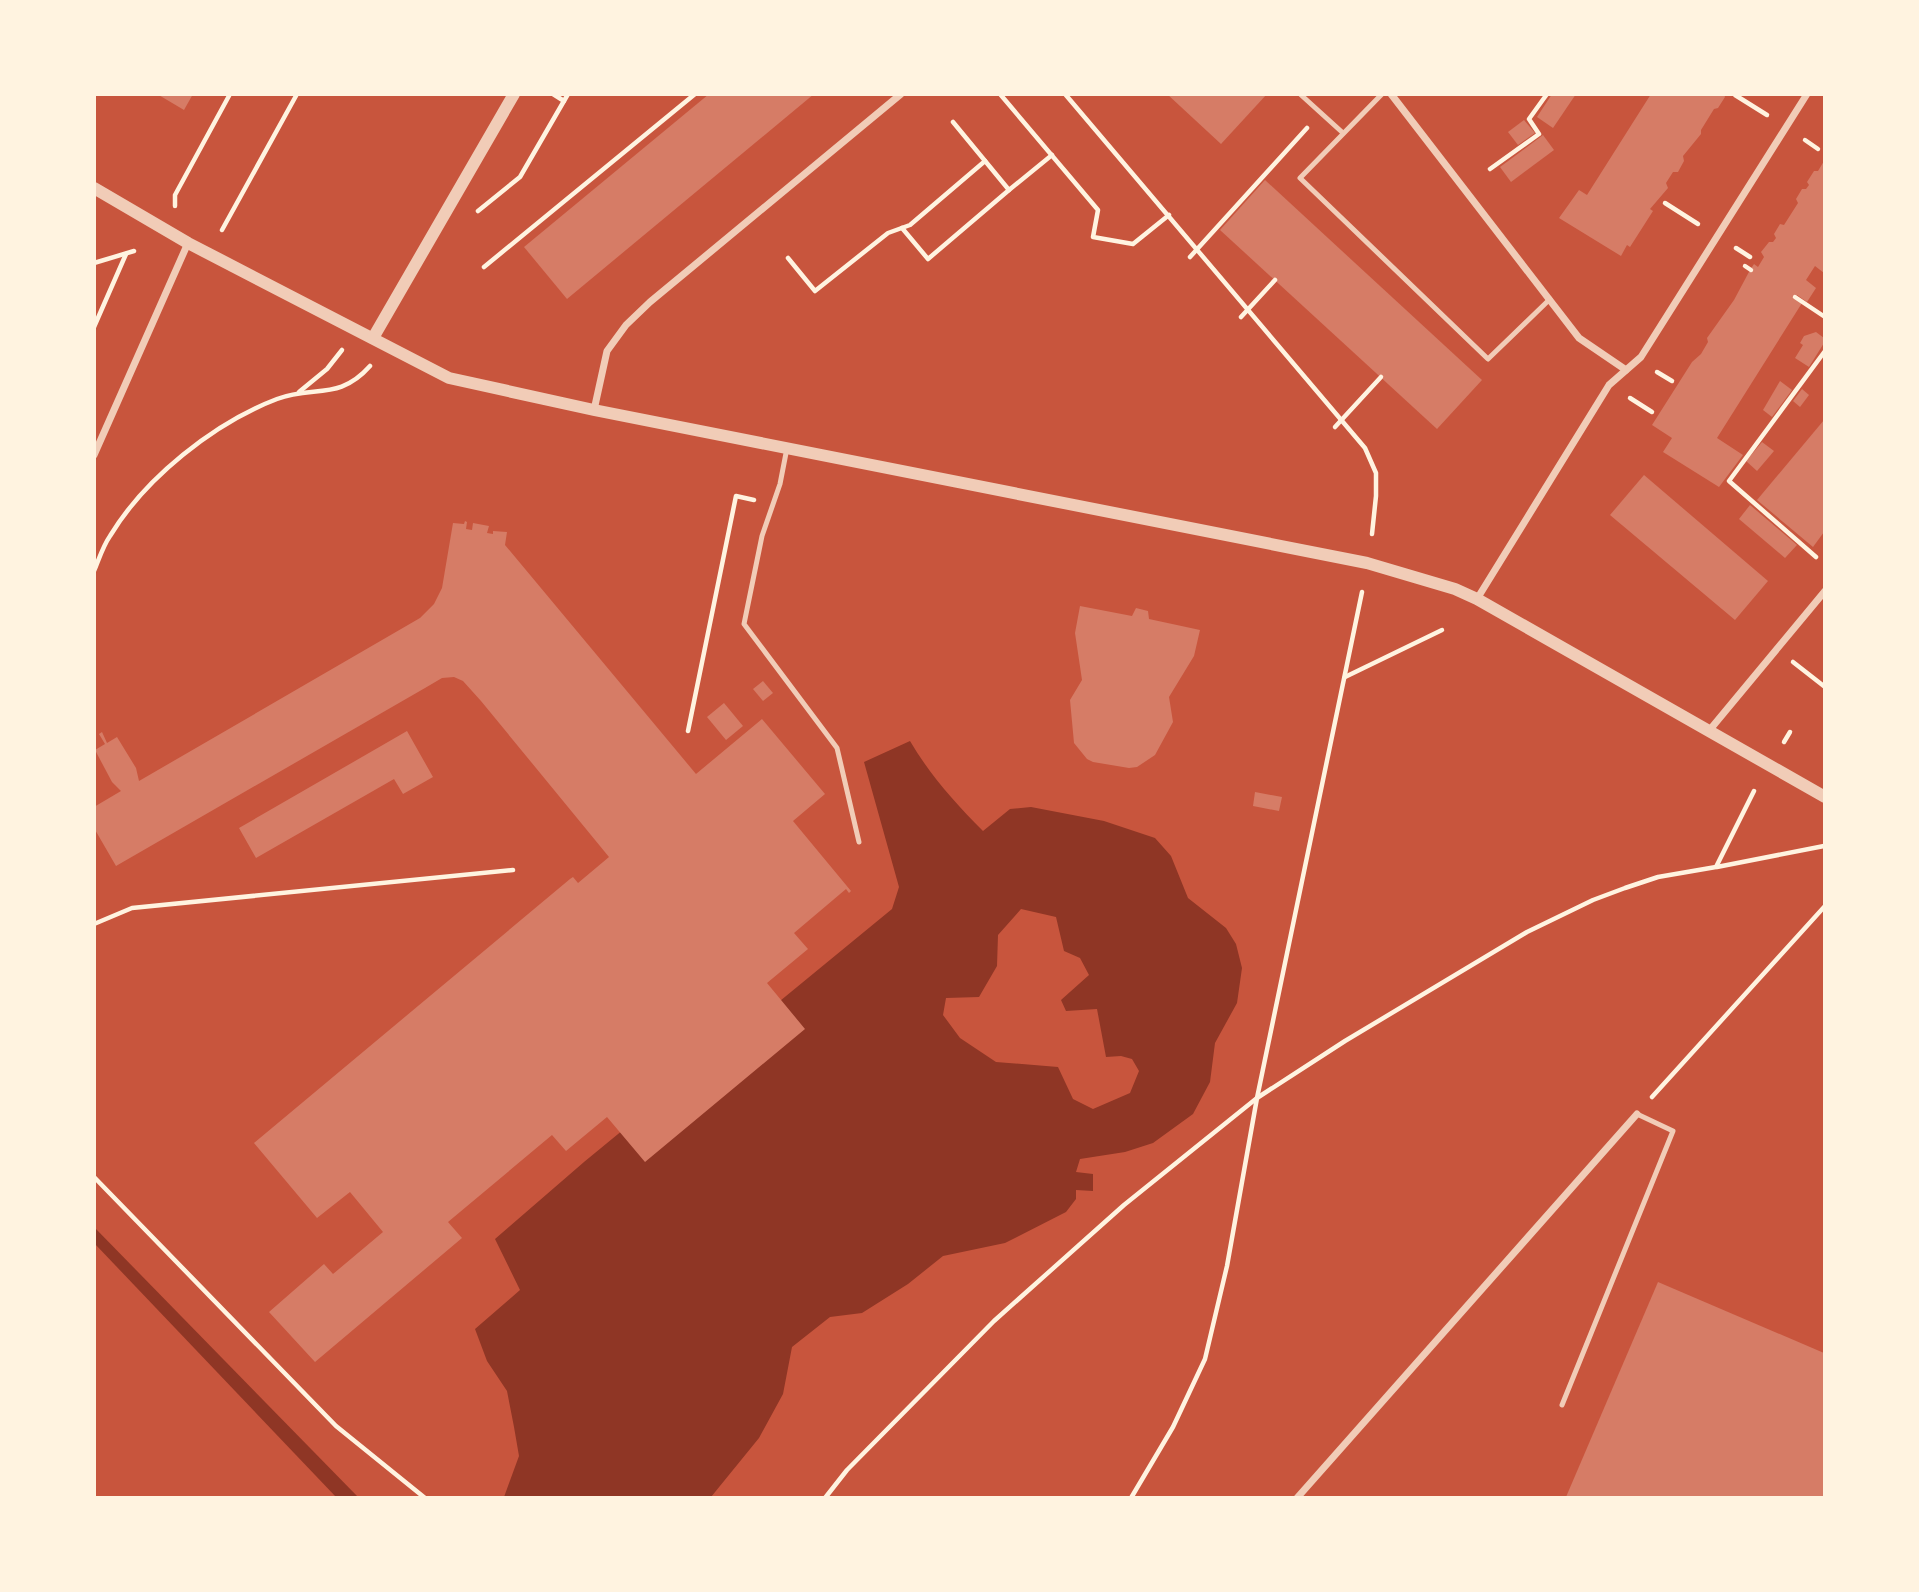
<svg xmlns="http://www.w3.org/2000/svg" width="1919" height="1592" viewBox="0 0 1919 1592" font-family="Poppins,sans-serif">
	<rect width="100%" height="100%" fill="#c8553d"/>
	<g fill="#8f3625" fill-rule="evenodd">
		<path d="M910,741C930,775 955,803 983,831L1010,809L1031,807L1104,821L1155,838L1171,856L1188,898L1226,928L1236,944L1242,968L1237,1003L1215,1043L1210,1082L1193,1114L1153,1143L1125,1152L1080,1159L1076,1172L1093,1174V1191L1076,1190V1199L1066,1212L1005,1243L943,1256L908,1284L862,1313L830,1317L792,1347L783,1394L759,1438L711,1497H504L519,1456L514,1427L507,1391L487,1361L475,1329L520,1290L495,1239L584,1162L892,909L899,887L864,762ZM1021,909L1056,917L1064,951L1080,958L1089,975L1061,1000L1066,1011L1097,1009L1106,1057L1121,1056L1132,1059L1139,1071L1130,1093L1093,1109L1073,1099L1058,1067L996,1062L960,1038L943,1015L946,998L979,997L997,966L998,935Z"/>
		<path d="M95,1228L358,1497H336L95,1244Z"/>
	</g>
	<g fill="#d67c66">
		<path d="M157,94H193L184,110Z"/>
		<path d="M709,94H814L567,299L524,247Z"/>
		<path d="M1167,94H1267L1221,144Z"/>
		<path d="M1576,94L1553,128L1537,117L1552,94Z"/>
		<path d="M1651,94H1724L1725,97L1718,108L1714,109L1701,130V134L1683,156L1684,161L1678,172H1673L1666,183L1668,188L1650,209L1653,211L1630,247L1627,245L1621,256L1559,218L1579,190L1587,195Z"/>
		<path d="M1524,120L1535,133L1518,145L1508,132Z"/>
		<path d="M1543,135L1554,150L1511,182L1500,167Z"/>
		<path d="M1824,161V273L1815,266L1806,280L1816,288L1807,302L1797,295L1795,297L1802,303L1717,438L1743,455L1719,487L1663,452L1672,438L1652,425L1692,362L1701,354L1708,342L1707,338L1734,300L1750,270L1754,264L1758,267L1764,257L1761,252L1769,242H1773L1776,238L1774,234L1780,224L1784,225L1798,203L1796,199L1802,189H1806L1809,185L1807,182L1814,171H1818Z"/>
		<path d="M1265,180L1482,380L1437,429L1220,230Z"/>
		<path d="M1816,332L1824,338V343L1809,367L1795,358L1803,345L1800,343L1804,336Z"/>
		<path d="M1780,381L1792,390L1772,417L1763,410Z"/>
		<path d="M1802,389L1809,395L1800,407L1793,401Z"/>
		<path d="M1824,420V532L1813,547L1757,500Z"/>
		<path d="M1762,442L1774,451L1757,471L1746,461Z"/>
		<path d="M1644,475L1768,581L1735,620L1610,515Z"/>
		<path d="M1750,505L1797,545L1785,558L1739,519Z"/>
		<path d="M465,521L467,522L466,529L472,530L473,523L489,526L487,533L493,534V531L507,532L505,545L696,774L762,719L825,794L793,821L851,891L849,893L846,889L794,933L808,949L767,983L805,1029L645,1162L607,1117L566,1151L552,1135L448,1222L462,1238L315,1362L269,1312L324,1264L333,1274L383,1232L350,1192L317,1218L254,1143L570,879L573,877L578,883L609,857L481,701L463,681L454,677L442,678L425,688L116,866L94,828V807L121,791L112,782L95,750L105,744L99,734L102,732L107,743L117,737L136,768L139,781L420,618L434,604L442,588L453,523L464,524Z"/>
		<path d="M1080,606L1132,616L1136,608L1148,611L1149,619L1200,630L1194,656L1169,697L1173,722L1155,755L1137,767L1129,768L1093,762L1087,759L1074,743L1070,700L1082,680L1075,633Z"/>
		<path d="M763,681L773,693L763,701L753,689Z"/>
		<path d="M724,703L743,726L726,740L707,717Z"/>
		<path d="M407,731L433,777L403,794L394,779L256,858L239,828Z"/>
		<path d="M1255,792L1282,797L1279,811L1253,806Z"/>
		<path d="M1658,1282L1824,1353V1497H1566Z"/>
	</g>
	<g fill="none" stroke-linecap="round" stroke-linejoin="round">
		<g stroke="#fff3e0" stroke-width="4.5">
			<path d="M553,94L564,101"/>
			<path d="M1000,94L1098,210L1093,237L1133,244L1169,215"/>
			<path d="M1065,94L1365,448L1376,473V496L1372,534"/>
			<path d="M1735,95L1767,115"/>
			<path d="M953,122L1009,190L1052,155"/>
			<path d="M1805,140L1818,149"/>
			<path d="M1490,169L1539,134L1529,119L1547,94"/>
			<path d="M1665,203L1698,224"/>
			<path d="M175,206V195L230,94"/>
			<path d="M478,211L520,177L568,94"/>
			<path d="M902,228L928,259L1009,190"/>
			<path d="M222,230L297,94"/>
			<path d="M1736,248L1750,257"/>
			<path d="M1190,257L1307,128"/>
			<path d="M788,258L815,291L888,233L910,225L985,161"/>
			<path d="M94,263L134,251"/>
			<path d="M1745,266L1751,270"/>
			<path d="M484,267L695,94"/>
			<path d="M1795,297L1825,317"/>
			<path d="M1241,317L1275,280"/>
			<path d="M94,327L126,254"/>
			<path d="M1657,372L1672,381"/>
			<path d="M299,392L327,369L342,350"/>
			<path d="M1630,398L1652,412"/>
			<path d="M1335,427L1381,377"/>
			<path d="M1816,557L1729,481L1825,351"/>
			<path d="M94,571C99,559 103,546 110,536C145,478 214,423 277,399C314,385 339,401 370,366"/>
			<path d="M1793,662L1825,687"/>
			<path d="M1345,677L1442,630"/>
			<path d="M688,731L736,496L754,500"/>
			<path d="M1784,742L1790,732"/>
			<path d="M1717,867L1824,846"/>
			<path d="M94,924L132,908L513,870"/>
			<path d="M1652,1097L1825,906"/>
			<path d="M94,1177L336,1426L425,1498"/>
			<path d="M825,1498L847,1470L994,1321L1124,1205L1257,1098L1345,1041L1527,932L1593,900L1625,888L1658,877L1716,867L1754,791"/>
			<path d="M1131,1498L1173,1427L1205,1359L1227,1266L1257,1098L1362,592"/>
		</g>
		<g stroke="#f1ccb7" stroke-width="5">
			<path d="M1300,94L1343,133"/>
			<path d="M1382,94L1300,178L1488,359L1550,299"/>
			<path d="M787,448L780,484L762,536L744,624L837,748L859,842"/>
			<path d="M1562,1405L1673,1131L1637,1114"/>
		</g>
		<g stroke="#f1ccb7" stroke-width="7">
			<path d="M1391,94L1579,338L1626,370"/>
			<path d="M594,410L607,351L626,325L650,302L901,94"/>
			<path d="M94,455L188,243"/>
			<path d="M1477,599L1609,385L1641,357L1807,94"/>
			<path d="M1708,732L1825,591"/>
			<path d="M1297,1498L1637,1114"/>
		</g>
		<g stroke="#f1ccb7" stroke-width="12">
			<path d="M94,188L188,243L449,378L594,410L1367,563L1455,589L1477,599L1825,797"/>
			<path d="M373,338L514,94"/>
		</g>
	</g>
	<rect width="1919" height="1592" fill="none" stroke="#fff3e0" stroke-width="192"/>
</svg>
